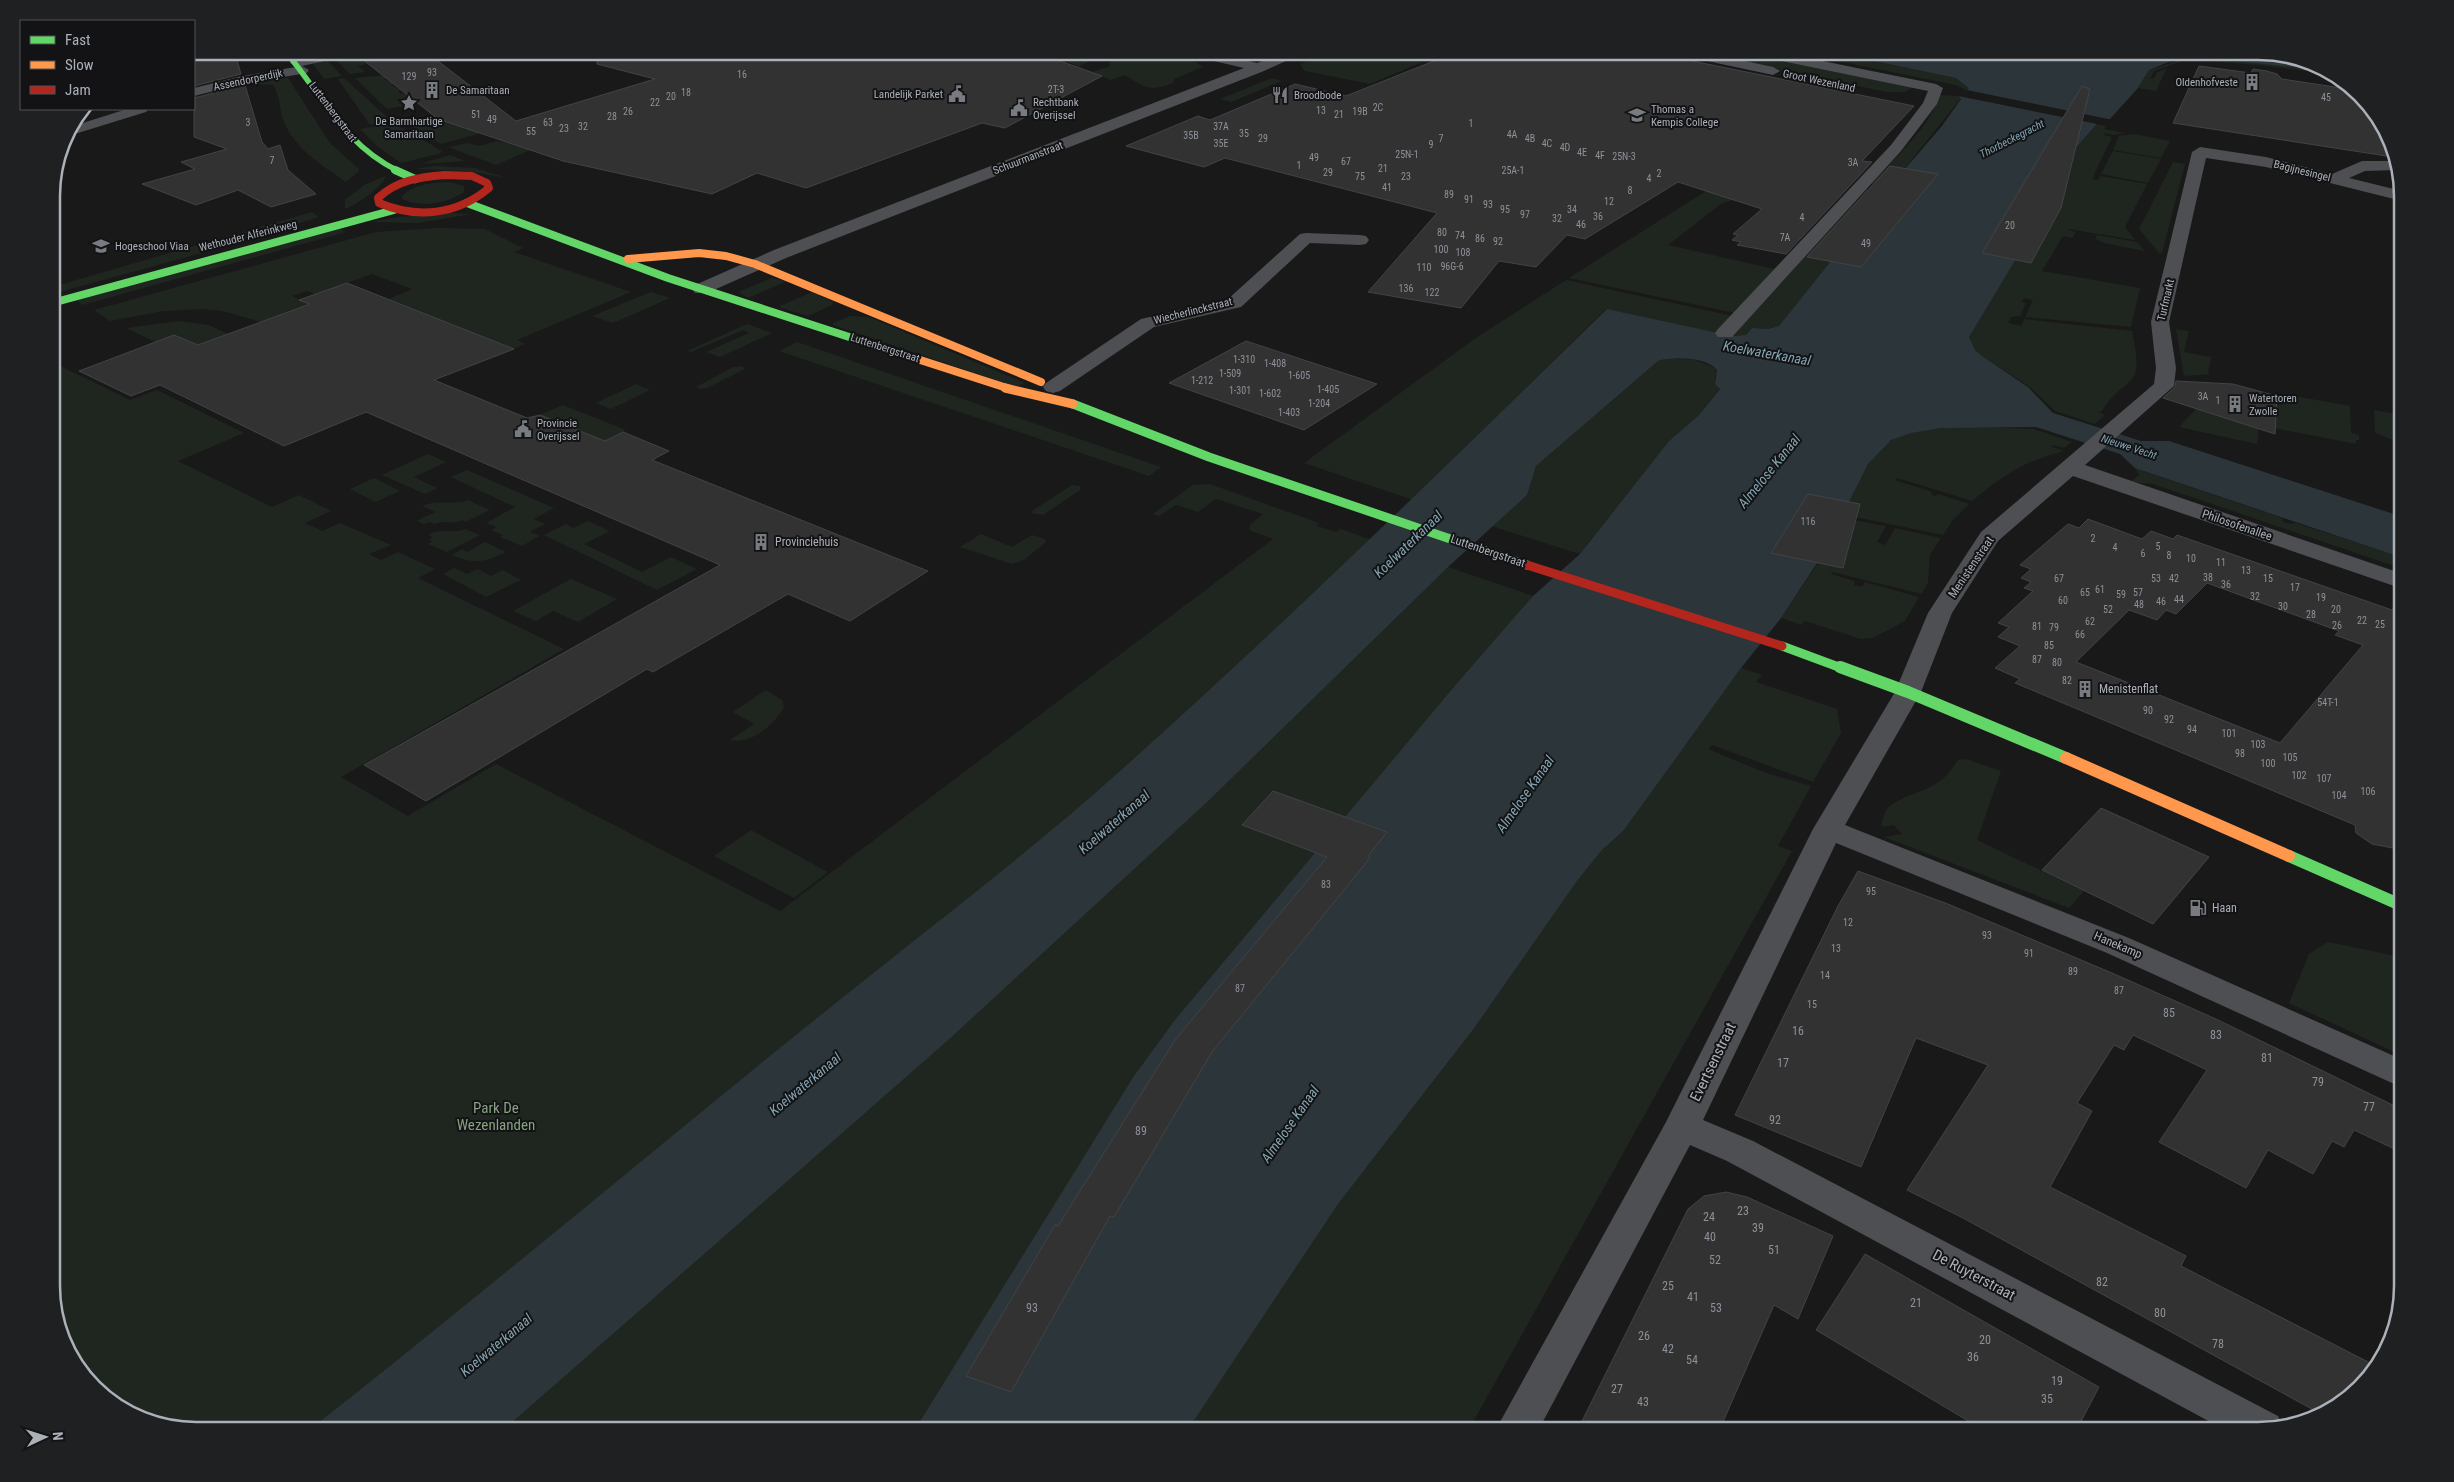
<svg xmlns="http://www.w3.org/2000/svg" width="2454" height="1482" viewBox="0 0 2454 1482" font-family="'Roboto Condensed',sans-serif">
	<rect width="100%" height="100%" fill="#191919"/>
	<g fill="#1f261f">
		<path d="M365,51H379L358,56L367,64L358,66L365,72L350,74L334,58Z"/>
		<path d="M1042,51H1107L1079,67Z"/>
		<path d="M1149,51L1196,62L1203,67L1174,79L1173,83C1148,92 1146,88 1125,75L1110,80L1093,72L1110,66L1109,62L1119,59L1126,60Z"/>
		<path d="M1332,51H1375L1422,62L1370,84L1305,71L1300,64Z"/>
		<path d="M1689,51H1741L1915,86L1905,92H1887Z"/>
		<path d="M1788,51H1827L1957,78L1969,88L1966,90L1956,85Z"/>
		<path d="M325,58L342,76L324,79L313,64Z"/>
		<path d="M2186,58C2207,57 2324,64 2335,75L2267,66L2195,60L2182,61L2154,71L2150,79H2153L2158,72L2167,68L2156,91L2138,88L2149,70Z"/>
		<path d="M387,75L388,78L384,79L395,84L391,85L401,90L398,91L401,94L405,93L409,96L405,97L408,100H413L399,102L403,106L387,109L355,78Z"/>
		<path d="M273,78H288L330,143L359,169L358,172L346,182C323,166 295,149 284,122C279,109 281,97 273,85L245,84Z"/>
		<path d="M344,78L389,119V120L370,125L338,79Z"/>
		<path d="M1272,78L1282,81L1231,102L1220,99Z"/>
		<path d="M1940,95L1959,96L1961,98L1779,326L1768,329L1752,328L1746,335L1732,336L1867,189L1871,190L1875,185L1871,184C1894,158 1929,129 1940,95Z"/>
		<path d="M489,106L442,120L481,133L441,144L408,124Z"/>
		<path d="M389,124C398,123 431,145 442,151L438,154L401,163L378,147L360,129Z"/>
		<path d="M2097,124L2106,126L2104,129L2125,133L2114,135L2105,133L2104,135L2112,137L2092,179L2098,180L2100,176L2147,184L2125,227L2135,240L2069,229L2068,230L2076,232L2072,238L2063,236L2042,271L2140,288L2131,327L2025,317L2033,300L2024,298L2022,302L2026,303L2020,316L2011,317L2008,323L2021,326L2024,319L2132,331C2145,393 2129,370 2101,412L2096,411L2105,415L2095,424L2055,411L2030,387L1982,356L1975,350L1969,337L2016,259L2063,162Z"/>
		<path d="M2134,134L2170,141L2161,158L2113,150L2119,136Z"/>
		<path d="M497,141C513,146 531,140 548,142L496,165L448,147L468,143L479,146Z"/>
		<path d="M2113,151L2161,159L2148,183L2101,174Z"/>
		<path d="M450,155L465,161L419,164Z"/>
		<path d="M2173,162L2185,164L2162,253H2159L2139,229Z"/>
		<path d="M434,166L475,168L507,178L466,171L415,169Z"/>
		<path d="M1736,172L1762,179L1734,200L1722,203L1668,245L1774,269L1735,313L1569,278Z"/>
		<path d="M385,176C385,186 354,206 345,209V200L364,185Z"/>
		<path d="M450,182L464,186V192C447,204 421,208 402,199V196C415,183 433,183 450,182Z"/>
		<path d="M312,212L319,217L238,243L52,294V287Z"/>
		<path d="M453,213L472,214L417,223L370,222L398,217Z"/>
		<path d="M437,228L485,229L523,248L514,252L631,292L517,340L525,344L514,349L389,299L412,289L372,274L315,294L307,291L292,296L310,304L261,322L223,311L202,309L163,311L110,321L94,310L376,232Z"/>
		<path d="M340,229L346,232L82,305L77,300Z"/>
		<path d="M2097,235L2137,242L2145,251L2104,243L2095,239Z"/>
		<path d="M772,278L787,281L748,298L738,292Z"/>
		<path d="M1566,280L1733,316L1715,333L1606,309L1413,500L1304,463L1476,338Z"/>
		<path d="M651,292L670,298L613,323L592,316Z"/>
		<path d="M812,292L833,302L832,305L808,316L778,307Z"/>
		<path d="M850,316L869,317L1025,383L1016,387L833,325V323Z"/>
		<path d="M179,321L209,325L228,334L198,345L174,335L155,342L126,328Z"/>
		<path d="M747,324L772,333L720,357L706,352L749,333L743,330L691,352L687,351Z"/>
		<path d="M2176,329L2189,331L2184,352L2211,357L2208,373L2211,374L2184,376Z"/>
		<path d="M797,342L1161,467L1149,476L779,351Z"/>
		<path d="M1671,358L1695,360L1716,368L1715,384L1720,388L1699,415L1669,441L1580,554L1491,526L1527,495L1536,466L1658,361Z"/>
		<path d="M52,362L130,400L157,390L244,433L178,461L272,507L299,495L331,511L305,523L322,531L340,523L391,545L369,554L381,560L398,552L435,569L418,578L564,649L341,777L408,816L496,764L780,911L1273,539L1249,530L1250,525L1263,514L1216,499L1198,512L1176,505L1159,516L1153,514L1193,485L1210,484L1319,523L1317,526L1336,532L1341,529L1372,540L1368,543L1448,567L1533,596L1142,1065L914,1431H196L123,1411L71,1359L52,1295Z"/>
		<path d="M742,366L745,369L707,388L701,389L696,387L733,367Z"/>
		<path d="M636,384L650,390L611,409L596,403Z"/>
		<path d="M2283,394L2350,406L2351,433L2359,435V440H2356V444L2259,425L2257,444L2179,427L2201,404L2276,415L2277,404L2282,405Z"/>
		<path d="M563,405L626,430L605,441L540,415Z"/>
		<path d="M2374,410L2403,415V444L2375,433Z"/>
		<path d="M1975,427L2034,429L2072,442L2064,448L2053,445L2052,447L2064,451C2023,462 2005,474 1972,501L1897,478L1895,480L1932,492L1931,494L1935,496L1938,494L1969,504L1953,520L1943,535L1855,517L1854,520L1886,526L1877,542L1885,545L1895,528L1941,538L1930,555L1928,582L1922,594L1832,572L1831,574L1855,581L1854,585L1862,587L1865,582L1919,597L1905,621L1873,638L1861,639L1805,621L1801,625L1781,618C1794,598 1808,579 1821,558C1843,520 1854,469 1890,441C1907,428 1953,427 1975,427Z"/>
		<path d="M428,454L446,462L414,477L437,488L425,494L382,475Z"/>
		<path d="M2135,468L2282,518L2283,522L2290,524L2296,523L2403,558V569L2153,484L2130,482L2139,475Z"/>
		<path d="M467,470L554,508L534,519L545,524L530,532L540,536L522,546L500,537L503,535L491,530L496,527L486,523L515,507L451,477Z"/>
		<path d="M374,478L400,491L375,502L350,489Z"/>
		<path d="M1072,485L1080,486V490L1043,515L1032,513V511Z"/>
		<path d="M468,500L490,510L465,522L462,520C453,525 444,520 435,524L429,522L424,524L417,521L435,512L422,506C439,498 455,506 468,500Z"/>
		<path d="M588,521L610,531L584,544L642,572L671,557L697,569L657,590L544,535L566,524L573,528Z"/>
		<path d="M465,529L480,535L447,552L428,544L433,541L429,540L432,538L429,534C441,528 454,534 465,529Z"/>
		<path d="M981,534L1012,547L1032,535L1045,539L1046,542L1024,560L1012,564L960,547Z"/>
		<path d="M485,542L506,552C485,563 472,564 452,555L462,549L467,552Z"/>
		<path d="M454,568L467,574L478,569L491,576L503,570L521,580L486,597L443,574Z"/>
		<path d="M571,579L617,599L578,622L553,611L536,621L513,611Z"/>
		<path d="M1741,668L1762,675L1756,682L1837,709L1841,733L1813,782L1712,745L1708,749L1766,773L1811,786L1778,846L1792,851L1468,1431H1187L1338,1204L1475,1027L1577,881L1602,850L1624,830Z"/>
		<path d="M766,690L782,700L784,707C774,725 751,745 730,740L754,724L733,712Z"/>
		<path d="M1966,759L2001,771L1977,840L2084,891L2069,908L1884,837L1902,834L1894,825L1883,827L1881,824L1886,810L1891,805C1920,787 1938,793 1958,760Z"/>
		<path d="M751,830L828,872L794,898L714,856Z"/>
		<path d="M2328,942L2396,956L2394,949L2403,951V1056L2289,1003L2309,954Z"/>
	</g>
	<path fill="#2c363a" d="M1827,51H2258L2331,71L2195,57L2178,58L2149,70L2138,88L2110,119L2097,124L2063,162L2016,259L1969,337L1975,350L1982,356L2028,387L2053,413L2141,441H2169L2403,517V558L2135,468L2120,454L2036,427L1941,428L1911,433L1891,440L1868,464L1821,557L1781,618L1741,668L1624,830L1602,850L1577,881L1475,1027L1338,1204L1187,1431H914L1134,1076L1175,1020L1459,681L1533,596L1580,554L1669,441L1699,415L1720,389L1715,384L1717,370C1707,357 1673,356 1658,361L1536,466L1527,495L1448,567L1206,803L947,1041L502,1431H308C480,1296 647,1155 817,1018C918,936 1022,859 1119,772C1286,623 1446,466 1607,309L1732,336L1746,335L1752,328L1768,329L1779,326L1898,177L1942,126L1961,99L1959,96L1969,88L1956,78Z"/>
	<path fill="#191919" d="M1967,90L2113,120L2102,125L1958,96Z"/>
	<g fill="#323233" stroke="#414345" fill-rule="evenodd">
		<path d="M360,51H425L516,121L655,79L597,64L598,51H1032L1102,76L1005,128L982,123L806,188L757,173L712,194L563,161L438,119L357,55Z"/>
		<path d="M1459,51H1643L1914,106L1862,161L1872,162L1786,254L1737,245L1741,242L1732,240L1738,235L1733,234L1762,209L1678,182L1585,239L1567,235L1536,267L1499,261L1461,308L1368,292L1437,213L1225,158L1204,167L1126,146L1198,116L1210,120L1295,84L1346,96Z"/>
		<path d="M235,53L241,74L194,86V60Z"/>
		<path d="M2199,66L2251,73L2253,69L2267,71L2277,74L2282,79L2348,89L2383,123L2393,157L2173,123Z"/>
		<path d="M245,85L262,142L268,149L280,145L288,170L316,194L271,207L238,190L196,205L142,184L195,169L181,162L227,149L194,137V98Z"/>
		<path d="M2082,86L2090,89L2061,208L2031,263L1982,253Z"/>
		<path d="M1890,166L1938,174L1861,267L1807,257Z"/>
		<path d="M347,283L514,349L434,380L527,418L540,415L605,441L623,432L669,451L652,460L928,571L850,621L788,594L653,672L647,669L426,801L364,765L720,565L366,412L284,446L160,385L131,396L79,371L174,335L198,345L310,304L299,300Z"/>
		<path d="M1246,341L1377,384L1304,430L1169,383Z"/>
		<path d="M2176,381L2233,384L2277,396L2275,434L2163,398L2175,387Z"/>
		<path d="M1808,494L1860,504L1843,568L1771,553Z"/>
		<path d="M2088,519L2142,539L2151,531L2173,539L2177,535L2392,610L2403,598V850L2372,844L2356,833L2355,825L2015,683L2020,679L1995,668L2020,646L1998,637L2009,627L1998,623L2033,591L2024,588L2031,582L2021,578L2031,569L2020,565L2068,524L2079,528ZM2207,583L2339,631L2335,635L2363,645L2280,743L2076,662L2129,610L2157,620L2166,610L2176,614Z"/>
		<path d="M1273,791L1387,832L1368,856L1370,858L1212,1052L1114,1217L1110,1216L1011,1392L966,1376L1055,1225L1058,1226L1175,1040L1327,857L1242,825Z"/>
		<path d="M2101,808L2209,857L2153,924L2042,870Z"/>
		<path d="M1858,871L1948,904L2112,973L2216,1019L2403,1110V1153L2354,1130L2344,1147L2332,1141L2313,1174L2268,1150L2246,1188L2159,1142L2207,1070L2133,1035L2124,1050L2114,1045L2077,1103L2092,1111L2050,1187L2186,1256L2181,1266L2376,1366L2331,1411L2321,1414L1963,1218L1907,1190L1988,1065L1916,1038L1861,1167L1735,1115L1838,906Z"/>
		<path d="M1726,1192L1747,1197L1833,1236L1798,1319L1774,1305L1719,1431H1577L1688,1209L1704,1196Z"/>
		<path d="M1865,1254L2099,1387L2076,1431H1985L1816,1330Z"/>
	</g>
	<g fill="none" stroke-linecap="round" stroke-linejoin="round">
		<g fill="#4d4f52" fill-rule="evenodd">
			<path d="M332,51H358L356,54L302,66L309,70L307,73L242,84L194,96V88L242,76L296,67L290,63L292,60Z"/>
			<path d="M1182,51H1207L1257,63L1288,51H1308L1264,71L786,258L707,293H695L692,289L695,285L774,250L1244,68L1184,54Z"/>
			<path d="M1672,51H1699L1773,67L1780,71L1773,75L1679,55Z"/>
			<path d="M1745,51H1773L1936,84L1943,88L1937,104L1901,151L1732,337H1718L1715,333L1718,329L1891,145L1923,103L1928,91L1752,55Z"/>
			<path d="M127,109H148L146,112L65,137L70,127Z"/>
			<path d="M2200,147L2266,157L2332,174L2362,161H2395L2397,170L2365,171L2349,178L2402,191V201L2266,167L2206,158L2169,322L2176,368L2174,386L2085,465L2403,574V589L2073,476L1998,541L1952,613L1921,692L1845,825L2129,938L2403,1060V1088L2107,953L1836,843L1703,1120L1753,1141L2278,1416L2282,1424L2258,1431H2227L1727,1161L1690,1145L1538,1431H1495L1666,1122L1813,829L1895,692L1928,613L1981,532L2154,384L2156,368L2151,322L2192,152Z"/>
			<path d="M1306,233L1360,235L1366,236L1369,240L1366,244L1360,245L1310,243L1241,307L1154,327L1060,391L1053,393L1046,391L1043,387L1046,383L1141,319L1228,299L1300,234Z"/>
		</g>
		<path stroke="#63d668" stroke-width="5.5" d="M285,51C323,96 343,144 398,171"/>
		<g stroke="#63d668" stroke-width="8">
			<path d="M395,170L415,179"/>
			<path d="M467,203L668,278L880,347"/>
			<path d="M52,303L394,210"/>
		</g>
		<g stroke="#63d668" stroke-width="9">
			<path d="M1073,404L1209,457L1527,565"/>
			<path d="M1782,646L1844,669"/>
		</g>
		<g stroke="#63d668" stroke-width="12">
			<path d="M1840,667L1908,692L2066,758"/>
			<path d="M2289,856L2403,906"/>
		</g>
		<g stroke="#ff974d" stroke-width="8">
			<path d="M628,259L699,253L726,256L755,264L1041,382"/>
			<path d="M880,347L1010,389"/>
		</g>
		<path stroke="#ff974d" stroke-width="9" d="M1005,388L1073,404"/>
		<path stroke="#ff974d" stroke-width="12" d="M2066,758L2289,856"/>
		<path stroke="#b3261e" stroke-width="8" d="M445,175L472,176L487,183L489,188C457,215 417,219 379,203L378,198C397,180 420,177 445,175Z"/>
		<path stroke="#b3261e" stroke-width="9" d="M1527,565L1782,646"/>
	</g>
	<defs>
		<g id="building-bare" transform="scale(1.35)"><path d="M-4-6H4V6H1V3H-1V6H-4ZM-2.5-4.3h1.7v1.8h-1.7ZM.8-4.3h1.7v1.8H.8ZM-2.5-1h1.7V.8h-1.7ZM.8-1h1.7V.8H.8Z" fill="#787c81" stroke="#131315" stroke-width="2.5" paint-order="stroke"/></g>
		<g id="civic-bare" transform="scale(1.35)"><path d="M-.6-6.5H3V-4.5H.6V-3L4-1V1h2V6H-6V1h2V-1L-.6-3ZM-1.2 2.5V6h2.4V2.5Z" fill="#787c81" stroke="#131315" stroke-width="2.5" paint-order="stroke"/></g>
		<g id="restaurant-bare" transform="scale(1.35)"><path d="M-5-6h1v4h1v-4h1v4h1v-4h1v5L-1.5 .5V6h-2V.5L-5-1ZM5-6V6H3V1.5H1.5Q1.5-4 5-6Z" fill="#787c81" stroke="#131315" stroke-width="2.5" paint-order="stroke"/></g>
		<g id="sight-bare" transform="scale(1.35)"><path d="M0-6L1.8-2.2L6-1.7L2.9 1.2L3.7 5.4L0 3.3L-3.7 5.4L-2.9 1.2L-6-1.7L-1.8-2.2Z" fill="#787c81" stroke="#131315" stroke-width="2.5" paint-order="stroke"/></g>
		<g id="school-bare" transform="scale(1.35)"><path d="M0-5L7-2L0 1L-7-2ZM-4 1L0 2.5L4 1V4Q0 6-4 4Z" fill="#787c81" stroke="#131315" stroke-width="2.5" paint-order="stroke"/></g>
		<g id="university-bare" transform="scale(1.35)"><path d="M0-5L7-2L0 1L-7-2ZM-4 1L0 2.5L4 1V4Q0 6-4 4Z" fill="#787c81" stroke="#131315" stroke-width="2.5" paint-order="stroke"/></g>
		<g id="fuel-bare" transform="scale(1.35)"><path d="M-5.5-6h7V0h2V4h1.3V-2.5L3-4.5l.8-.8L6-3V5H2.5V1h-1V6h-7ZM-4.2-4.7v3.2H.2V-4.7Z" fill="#787c81" stroke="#131315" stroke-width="2.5" paint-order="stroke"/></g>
	</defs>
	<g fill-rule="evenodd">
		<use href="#building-bare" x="2252" y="82"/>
		<use href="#building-bare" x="432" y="90"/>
		<use href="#civic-bare" x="957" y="94"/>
		<use href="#restaurant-bare" x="1280" y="95"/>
		<use href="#sight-bare" x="409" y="103"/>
		<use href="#civic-bare" x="1019" y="108"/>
		<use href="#school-bare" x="1637" y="115"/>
		<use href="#university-bare" x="101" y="246"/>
		<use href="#building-bare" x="2235" y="404"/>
		<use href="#civic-bare" x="523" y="429"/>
		<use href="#building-bare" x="761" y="542"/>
		<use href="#building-bare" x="2085" y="689"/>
		<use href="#fuel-bare" x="2198" y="908"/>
	</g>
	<g text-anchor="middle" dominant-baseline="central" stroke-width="4" stroke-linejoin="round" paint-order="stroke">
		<g font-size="10" fill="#8d9198">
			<text x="432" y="72">93</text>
			<text x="742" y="74">16</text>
			<text x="409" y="76">129</text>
			<text x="1056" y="89">2T-3</text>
			<text x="686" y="92">18</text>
			<text x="671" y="96">20</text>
			<text x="2326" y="97">45</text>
			<text x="655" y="102">22</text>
			<text x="1378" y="107">2C</text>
			<text x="1321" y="110">13</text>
			<text x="628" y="111">26</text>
			<text x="1360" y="111">19B</text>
			<text x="476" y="114">51</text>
			<text x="1339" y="114">21</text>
			<text x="612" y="116">28</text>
			<text x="492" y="119">49</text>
			<text x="248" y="122">3</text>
			<text x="548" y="122">63</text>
			<text x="1471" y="123">1</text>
			<text x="583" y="126">32</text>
			<text x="1221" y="126">37A</text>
			<text x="564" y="128">23</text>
			<text x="531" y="131">55</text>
			<text x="1244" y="133">35</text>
			<text x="1512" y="134">4A</text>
			<text x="1191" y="135">35B</text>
			<text x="1263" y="138">29</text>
			<text x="1441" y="138">7</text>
			<text x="1530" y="138">4B</text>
			<text x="1221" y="143">35E</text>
			<text x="1547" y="143">4C</text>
			<text x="1431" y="144">9</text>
			<text x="1565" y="147">4D</text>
			<text x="1582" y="152">4E</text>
			<text x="1407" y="154">25N-1</text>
			<text x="1600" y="155">4F</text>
			<text x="1624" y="156">25N-3</text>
			<text x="1314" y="157">49</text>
			<text x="272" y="160">7</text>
			<text x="1346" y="161">67</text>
			<text x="1853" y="162">3A</text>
			<text x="1299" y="165">1</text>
			<text x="1383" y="168">21</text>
			<text x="1513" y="170">25A-1</text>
			<text x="1328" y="172">29</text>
			<text x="1659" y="173">2</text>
			<text x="1360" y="176">75</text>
			<text x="1406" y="176">23</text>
			<text x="1649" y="178">4</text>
			<text x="1387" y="187">41</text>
			<text x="1630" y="190">8</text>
			<text x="1449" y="194">89</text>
			<text x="1469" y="199">91</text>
			<text x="1609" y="201">12</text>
			<text x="1488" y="204">93</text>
			<text x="1505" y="209">95</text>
			<text x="1572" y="209">34</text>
			<text x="1525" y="214">97</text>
			<text x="1598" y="216">36</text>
			<text x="1802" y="217">4</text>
			<text x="1557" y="218">32</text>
			<text x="1581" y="224">46</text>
			<text x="2010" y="225">20</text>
			<text x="1442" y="232">80</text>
			<text x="1460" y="235">74</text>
			<text x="1785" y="237">7A</text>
			<text x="1480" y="238">86</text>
			<text x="1498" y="241">92</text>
			<text x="1866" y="243">49</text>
			<text x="1441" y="249">100</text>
			<text x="1463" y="252">108</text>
			<text x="1452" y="266">96G-6</text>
			<text x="1424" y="267">110</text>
			<text x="1406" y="288">136</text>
			<text x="1432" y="292">122</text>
			<text x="1244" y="359">1-310</text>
			<text x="1275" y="363">1-408</text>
			<text x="1230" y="373">1-509</text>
			<text x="1299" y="375">1-605</text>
			<text x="1202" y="380">1-212</text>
			<text x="1328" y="389">1-405</text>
			<text x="1240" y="390">1-301</text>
			<text x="1270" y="393">1-602</text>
			<text x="2203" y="396">3A</text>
			<text x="2218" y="400">1</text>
			<text x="1319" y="403">1-204</text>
			<text x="1289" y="412">1-403</text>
			<text x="1808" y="521">116</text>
			<text x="2093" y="538">2</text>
			<text x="2158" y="546">5</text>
			<text x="2115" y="547">4</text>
			<text x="2143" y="553">6</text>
			<text x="2169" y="555">8</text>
			<text x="2191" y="558">10</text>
			<text x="2221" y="562">11</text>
			<text x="2246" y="570">13</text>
			<text x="2208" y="577">38</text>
			<text x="2059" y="578">67</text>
			<text x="2156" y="578">53</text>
			<text x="2174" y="578">42</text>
			<text x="2268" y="578">15</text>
			<text x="2226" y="584">36</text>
			<text x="2295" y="587">17</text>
			<text x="2100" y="589">61</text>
			<text x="2085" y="592">65</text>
			<text x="2138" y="592">57</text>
			<text x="2121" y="594">59</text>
			<text x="2255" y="596">32</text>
			<text x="2321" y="597">19</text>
			<text x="2179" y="599">44</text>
			<text x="2063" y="600">60</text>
			<text x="2161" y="601">46</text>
			<text x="2139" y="604">48</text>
			<text x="2283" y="606">30</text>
			<text x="2108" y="609">52</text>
			<text x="2336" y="609">20</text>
			<text x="2311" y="614">28</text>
			<text x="2362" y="620">22</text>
			<text x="2090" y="621">62</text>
			<text x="2380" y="624">25</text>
			<text x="2337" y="625">26</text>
			<text x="2037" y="626">81</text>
			<text x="2054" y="627">79</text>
			<text x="2080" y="634">66</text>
			<text x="2049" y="645">85</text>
			<text x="2037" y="659">87</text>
			<text x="2057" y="662">80</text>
			<text x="2067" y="680">82</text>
			<text x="2328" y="702">54T-1</text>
			<text x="2148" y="710">90</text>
			<text x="2169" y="719">92</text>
			<text x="2192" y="729">94</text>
			<text x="2229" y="733">101</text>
			<text x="2258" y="744">103</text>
			<text x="2240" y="753">98</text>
			<text x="2290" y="757">105</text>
			<text x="2268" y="763">100</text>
			<text x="2299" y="775">102</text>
			<text x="2324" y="778">107</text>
			<text x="2368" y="791">106</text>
			<text x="2339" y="795">104</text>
			<text x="1326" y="884">83</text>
			<text x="1871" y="891">95</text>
			<text x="1848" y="922">12</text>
			<text x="1987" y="935">93</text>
			<text x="1836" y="948">13</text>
			<text x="2029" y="953">91</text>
			<text x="2073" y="971">89</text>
			<text x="1825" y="975">14</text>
			<text x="1240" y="988">87</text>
			<text x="2119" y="990">87</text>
			<text x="1812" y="1004">15</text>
		</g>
		<g font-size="11" fill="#abb1b9" stroke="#131315">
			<text transform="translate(248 80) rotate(-12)">Assendorperdijk</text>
			<text transform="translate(1819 81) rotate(12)">Groot Wezenland</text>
			<text transform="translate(333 112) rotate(53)">Luttenbergstraat</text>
			<text transform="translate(1028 158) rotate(-21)">Schuurmanstraat</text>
			<text transform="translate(2302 171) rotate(14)">Bagijnesingel</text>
			<text transform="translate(248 236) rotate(-14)">Wethouder Alferinkweg</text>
			<text transform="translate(2166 300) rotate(-77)">Turfmarkt</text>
			<text transform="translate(1193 311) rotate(-14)">Wiecherlinckstraat</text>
			<text transform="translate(885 348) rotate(18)">Luttenbergstraat</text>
		</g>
		<g font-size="11" fill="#abb1b9" stroke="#131315" text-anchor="start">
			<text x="2238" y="82" text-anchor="end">Oldenhofveste</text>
			<text x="446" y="90">De Samaritaan</text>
			<text x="943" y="94" text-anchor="end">Landelijk Parket</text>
			<text x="1294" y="95">Broodbode</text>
			<text x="1033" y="102">Rechtbank<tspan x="1033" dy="13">Overijssel</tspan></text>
			<text x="1651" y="109">Thomas a<tspan x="1651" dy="13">Kempis College</tspan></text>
			<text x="409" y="121" text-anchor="middle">De Barmhartige<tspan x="409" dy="13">Samaritaan</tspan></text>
			<text x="115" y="246">Hogeschool Viaa</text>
			<text x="2249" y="398">Watertoren<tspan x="2249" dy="13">Zwolle</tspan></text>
			<text x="537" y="423">Provincie<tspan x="537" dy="13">Overijssel</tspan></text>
		</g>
		<g font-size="11" font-style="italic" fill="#83a4b2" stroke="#131315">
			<text transform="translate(2012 139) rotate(-27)">Thorbeckegracht</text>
			<text transform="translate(2129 447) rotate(18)">Nieuwe Vecht</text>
		</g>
		<g font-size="12" fill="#abb1b9" stroke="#131315">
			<text transform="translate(2237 525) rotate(19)">Philosofenallee</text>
			<text transform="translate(1488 551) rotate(19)">Luttenbergstraat</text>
			<text transform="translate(1971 567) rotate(-56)">Menistenstraat</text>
			<text transform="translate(2118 945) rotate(23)">Hanekamp</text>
		</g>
		<g font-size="12" fill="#abb1b9" stroke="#131315" text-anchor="start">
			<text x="775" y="542">Provinciehuis</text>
			<text x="2099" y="689">Menistenflat</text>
			<text x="2212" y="908">Haan</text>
		</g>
		<g font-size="12" fill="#8d9198">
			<text x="2169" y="1013">85</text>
			<text x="1798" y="1031">16</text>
			<text x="2216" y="1035">83</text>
			<text x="2267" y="1058">81</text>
			<text x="1783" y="1063">17</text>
			<text x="2318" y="1082">79</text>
			<text x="2369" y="1107">77</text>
			<text x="1775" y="1120">92</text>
			<text x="1141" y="1131">89</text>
			<text x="1743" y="1211">23</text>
			<text x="1709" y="1217">24</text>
			<text x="1758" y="1228">39</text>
			<text x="1710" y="1237">40</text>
			<text x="1774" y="1250">51</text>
			<text x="1715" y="1260">52</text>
			<text x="2102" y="1282">82</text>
			<text x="1668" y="1286">25</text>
			<text x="1693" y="1297">41</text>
			<text x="1916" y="1303">21</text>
			<text x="1032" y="1308">93</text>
			<text x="1716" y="1308">53</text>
			<text x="2160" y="1313">80</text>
			<text x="1644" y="1336">26</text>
			<text x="1985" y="1340">20</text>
			<text x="2218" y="1344">78</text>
			<text x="1668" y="1349">42</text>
			<text x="1973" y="1357">36</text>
			<text x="1692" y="1360">54</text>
			<text x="2057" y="1381">19</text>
			<text x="1617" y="1389">27</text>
			<text x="2047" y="1399">35</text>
			<text x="1643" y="1402">43</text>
		</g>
		<g font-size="14" font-style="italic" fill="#83a4b2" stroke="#131315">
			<text transform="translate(1767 353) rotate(10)">Koelwaterkanaal</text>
			<text transform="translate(1769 471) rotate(-51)">Almelose Kanaal</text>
			<text transform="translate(1408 544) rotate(-44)">Koelwaterkanaal</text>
			<text transform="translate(1525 794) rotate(-55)">Almelose Kanaal</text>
			<text transform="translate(1114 822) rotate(-41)">Koelwaterkanaal</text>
			<text transform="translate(805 1084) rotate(-40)">Koelwaterkanaal</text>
			<text transform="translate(1290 1124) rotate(-55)">Almelose Kanaal</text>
			<text transform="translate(496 1345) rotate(-40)">Koelwaterkanaal</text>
		</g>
		<g font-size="15" fill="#abb1b9" stroke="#131315">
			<text transform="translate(1713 1062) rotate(-64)">Evertsenstraat</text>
			<text transform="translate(1974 1275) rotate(28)">De Ruyterstraat</text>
		</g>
		<g font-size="15" fill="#86a382" stroke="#131315">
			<text x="496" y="1108">Park De<tspan x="496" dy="17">Wezenlanden</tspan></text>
		</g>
	</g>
	<path d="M0 0H2454V1482H0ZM196 60H2258A136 136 0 0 1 2394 196V1286A136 136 0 0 1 2258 1422H196A136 136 0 0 1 60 1286V196A136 136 0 0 1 196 60Z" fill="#1f2022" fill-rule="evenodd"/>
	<path fill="none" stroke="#abb1b9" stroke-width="2.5" d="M196 60H2258A136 136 0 0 1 2394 196V1286A136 136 0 0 1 2258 1422H196A136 136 0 0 1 60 1286V196A136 136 0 0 1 196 60Z"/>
	<rect x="20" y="20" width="175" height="90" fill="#131315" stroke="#505257"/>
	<rect x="30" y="36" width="25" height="8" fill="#63d668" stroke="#505257"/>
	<text x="65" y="45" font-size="15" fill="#abb1b9">Fast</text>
	<rect x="30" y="61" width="25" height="8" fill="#ff974d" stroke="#505257"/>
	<text x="65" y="70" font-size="15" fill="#abb1b9">Slow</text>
	<rect x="30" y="86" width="25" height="8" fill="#b3261e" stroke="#505257"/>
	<text x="65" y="95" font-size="15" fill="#abb1b9">Jam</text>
	<g transform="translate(45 1437) rotate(86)" stroke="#131315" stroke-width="4" paint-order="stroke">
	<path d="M0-4L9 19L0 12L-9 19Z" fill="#abb1b9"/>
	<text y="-8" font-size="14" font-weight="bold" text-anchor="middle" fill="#abb1b9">N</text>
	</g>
</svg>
